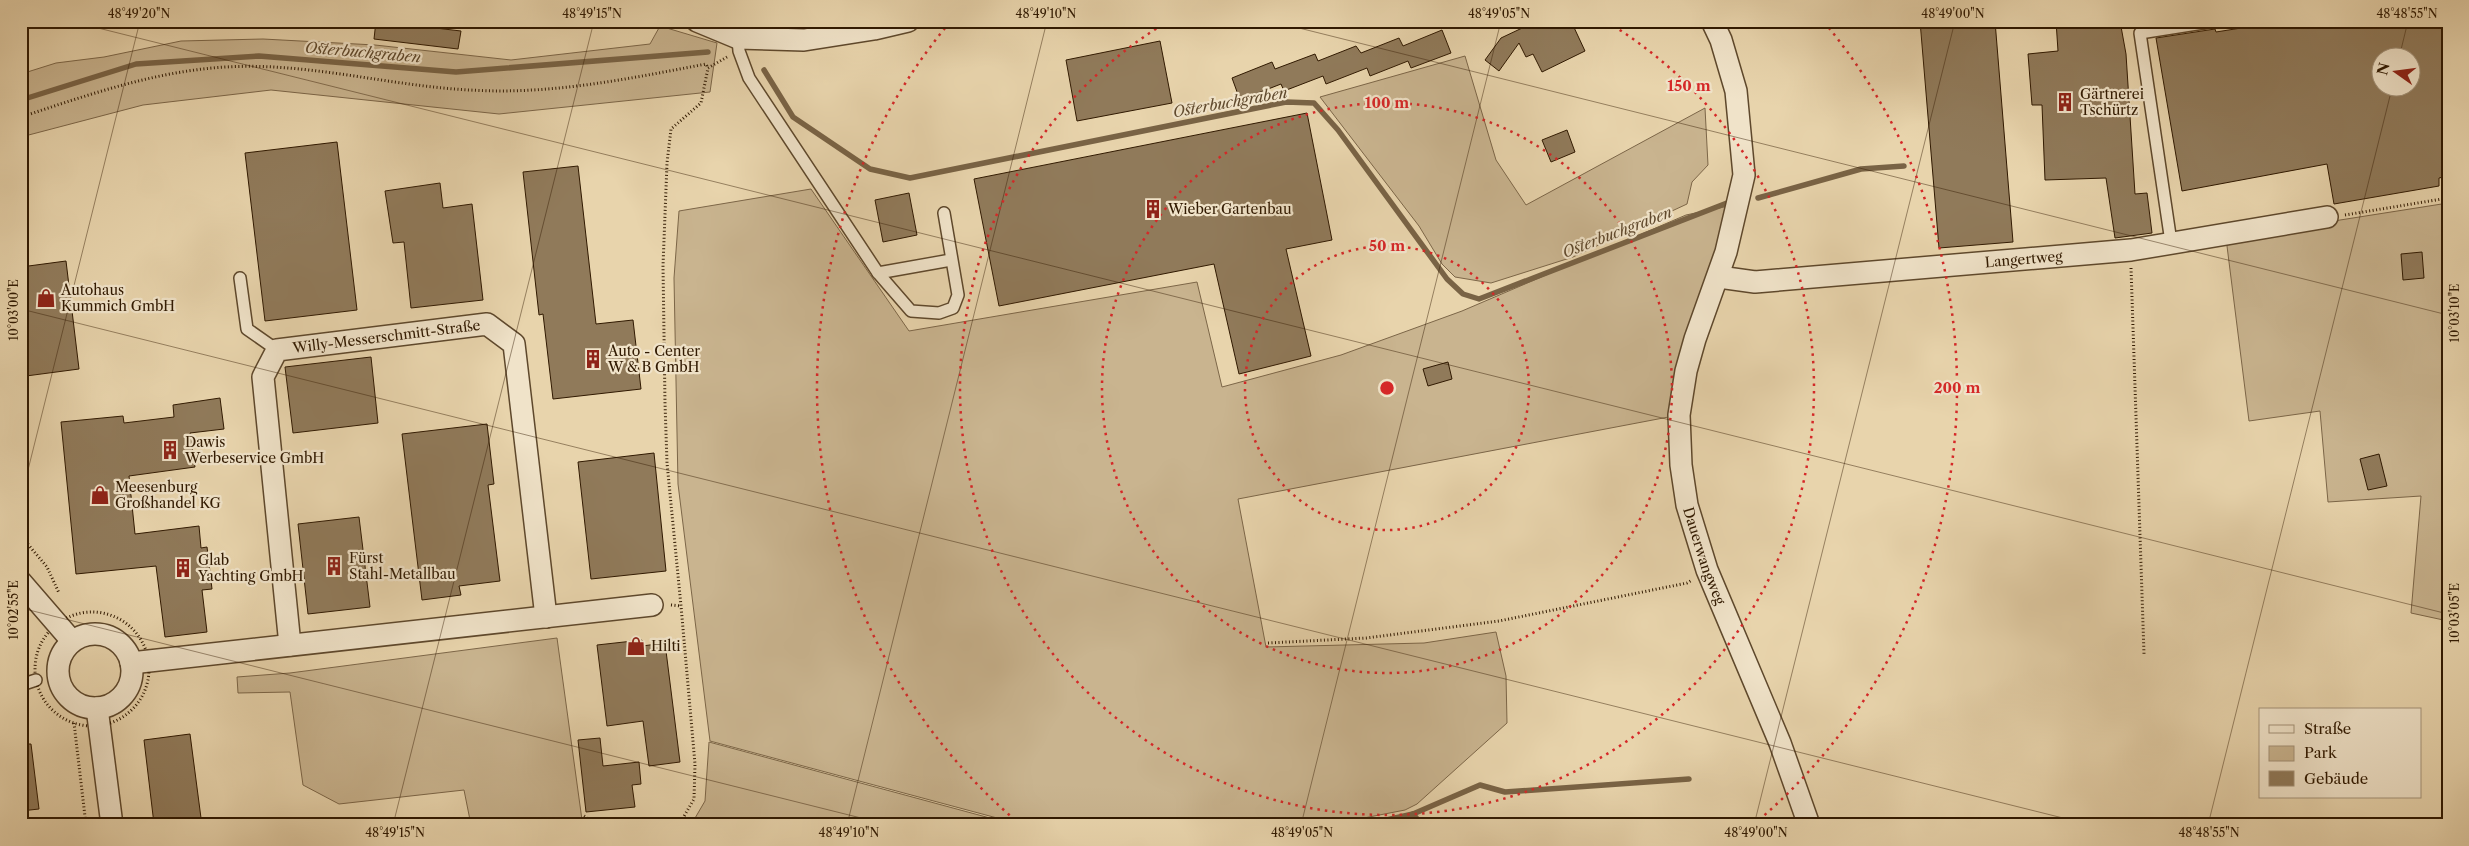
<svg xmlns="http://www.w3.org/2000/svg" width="2469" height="846" viewBox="0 0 2469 846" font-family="'Libre Caslon Text',serif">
	<rect width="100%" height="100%" fill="#e8d4ac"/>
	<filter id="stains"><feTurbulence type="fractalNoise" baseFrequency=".004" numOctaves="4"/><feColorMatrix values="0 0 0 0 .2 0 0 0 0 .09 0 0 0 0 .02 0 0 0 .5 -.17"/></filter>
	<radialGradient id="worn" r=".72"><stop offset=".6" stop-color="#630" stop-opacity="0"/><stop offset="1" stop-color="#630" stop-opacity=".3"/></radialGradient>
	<g fill="#c9b48f" stroke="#7c6648">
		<path d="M660,26L717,43L710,92L499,114L271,90L143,105L21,137V74L56,63L104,57L181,41L263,39L375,45L511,60L650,44Z"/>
		<path d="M1465,56L1496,160L1526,205L1705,108L1708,165L1692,182L1687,204L1573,257L1491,283L1455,277L1442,264L1419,226L1320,97Z"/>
		<path d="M811,189L909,331L1197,282L1222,387L1341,355L1462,311L1686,215L1738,204L1679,415L1238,499L1266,647L1424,643L1496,632L1506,676L1507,723L1417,804L1405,810L1328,825H1066L1012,822L710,741L678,484L674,278L679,211Z"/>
		<path d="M2448,203V621L2411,613L2421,496L2328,502L2320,411L2249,421L2226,238Z"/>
		<path d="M557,638L582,820L580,825H471L464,790L339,804L303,785L290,692L238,693L237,677L290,673Z"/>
		<path d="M709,742L1012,824L1013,825H691L705,801Z"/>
	</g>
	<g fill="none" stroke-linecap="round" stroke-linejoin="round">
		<g stroke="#796345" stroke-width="5.5">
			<path d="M764,70L793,117L870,169L910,178L1286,102L1314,103L1338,130L1447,279L1463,294L1479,299L1727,203"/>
			<path d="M21,100L136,64L259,56L456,72L708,52"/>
			<path d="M1758,198L1861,169L1904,166"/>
			<path d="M1413,814L1422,825"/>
			<path d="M1364,825L1413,814L1480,785L1505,792L1689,779"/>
		</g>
	</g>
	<g fill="#907a5a" stroke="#301901" fill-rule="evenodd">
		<path d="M376,21L461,31L458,49L374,39Z"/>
		<path d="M1537,21H1571L1585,51L1542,72L1533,54L1526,57L1519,43L1499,71L1485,60L1501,38Z"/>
		<path d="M1920,21H1995L2013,242L1939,248Z"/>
		<path d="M2056,21H2120L2126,54L2135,194L2147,193L2152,233L2115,238L2106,178L2045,180L2042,105H2032L2028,54L2058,51Z"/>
		<path d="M2285,21H2443L2448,51V176L2439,178V186L2334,204L2327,164L2182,191L2156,38L2215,29L2216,32ZM2382,58H2412V88H2382Z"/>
		<path d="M1442,30L1451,53L1411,68L1408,61L1370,76L1367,68L1326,84L1323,76L1284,91L1281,84L1240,100L1232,78L1272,62L1275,69L1315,54L1318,61L1356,46L1361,53L1399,38L1403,46Z"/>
		<path d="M1160,41L1172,103L1077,121L1066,60Z"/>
		<path d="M1307,113L1332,240L1286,249L1311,356L1239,374L1214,264L999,306L974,179Z"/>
		<path d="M1567,130L1575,152L1551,162L1542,140Z"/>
		<path d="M337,142L357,310L265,321L245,153Z"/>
		<path d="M578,166L596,324L633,320L641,389L553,399L543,314L539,315L523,172Z"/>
		<path d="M440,183L443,208L472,204L483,300L411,308L404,242L393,243L385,191Z"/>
		<path d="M909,193L917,235L883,242L875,200Z"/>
		<path d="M2422,252L2424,278L2403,280L2401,254Z"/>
		<path d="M66,261L79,369L26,376L21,328V267Z"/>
		<path d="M371,357L378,423L293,433L285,367Z"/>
		<path d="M1448,362L1452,379L1428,386L1423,369Z"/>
		<path d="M220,398L224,429L190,433L195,467L129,476L135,534L199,526L201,548L207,547L212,589L202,590L207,632L165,637L156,566L76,574L61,422L123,416L124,423L174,417L173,405Z"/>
		<path d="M487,424L494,484L488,485L500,581L459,586L461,595L422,600L402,434Z"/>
		<path d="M654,453L666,571L591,579L578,462Z"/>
		<path d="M2379,454L2387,486L2368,490L2360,459Z"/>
		<path d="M359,517L370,607L308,614L298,524Z"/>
		<path d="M642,640V646L665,643L680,762L649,766L643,721L607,726L597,645Z"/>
		<path d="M190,734L201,818L154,824L144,740Z"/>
		<path d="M600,738L603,766L639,762L641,784L632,785L635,807L586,812L578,740Z"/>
		<path d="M21,744H31L39,809L21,811Z"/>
	</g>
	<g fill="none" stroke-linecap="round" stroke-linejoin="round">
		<g stroke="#5e482c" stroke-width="14">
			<g id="lane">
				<path d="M738,38L739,51L749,78L878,273L911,311L939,313L953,308L958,295L944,213"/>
				<path d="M2171,242L2140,33L2216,21"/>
				<path d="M878,273L951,260"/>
				<path d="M240,278L247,329L277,350"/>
				<path d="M21,685L36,680"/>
			</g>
		</g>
		<g stroke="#5e482c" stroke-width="24">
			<g id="street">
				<path d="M697,21L738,38L804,40L874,29L908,21"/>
				<path id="s1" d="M1712,21L1721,40L1736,91L1744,175L1726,252L1695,339L1686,371L1679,415L1681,465L1687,505L1707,570L1780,743L1809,825"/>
				<path id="s2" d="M1719,277L1755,282L2131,250L2327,217"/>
				<path d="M21,582L72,641"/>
				<circle cx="95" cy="671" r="37"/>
				<path id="s3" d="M290,645L263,377L277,350L487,324L514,344L546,617"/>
				<path d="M131,663L652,605"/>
				<path d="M97,708L112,825"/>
			</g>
		</g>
		<g stroke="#301901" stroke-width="3" stroke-dasharray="1 2.5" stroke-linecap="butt">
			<path d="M21,117C88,95 155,71 226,67C308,62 389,86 470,90C551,95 627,79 706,64L708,68"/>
			<path d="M2345,215L2448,198"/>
			<path d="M2131,268L2144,654"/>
			<path d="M21,536L47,567L59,593"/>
			<path d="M671,605L681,606L667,463L665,403L663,266L667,163L671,129L701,103L708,68L727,57"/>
			<circle cx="92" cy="669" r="57"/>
			<path d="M1268,643L1366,638L1499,621L1687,583L1692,580"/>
			<path d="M74,723L86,825"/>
			<path d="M584,816L598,825"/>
			<path d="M679,825L694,799L695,764L681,606"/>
		</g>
		<use href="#lane" stroke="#f0e3c9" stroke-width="11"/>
		<use href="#street" stroke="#f0e3c9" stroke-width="21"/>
	</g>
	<path fill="none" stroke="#301901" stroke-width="1" stroke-opacity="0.45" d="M70,21L2448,614M1271,21L2448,315M2399,58L2408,21M21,309L2091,825M21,498L140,21M21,608L889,825M393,825L594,21M847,825L1047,21M1301,825L1501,21M1754,825L1955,21M2208,825L2392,88"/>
	<g fill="none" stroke="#d62828" stroke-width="2.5" stroke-dasharray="2.5 5">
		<circle cx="1387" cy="388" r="142"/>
		<circle cx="1387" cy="388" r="285"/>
		<path d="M1607 22A427 427 0 1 1 1167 22"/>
		<path d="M1021 825A570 570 0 0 1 950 22M1824 22A570 570 0 0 1 1753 825"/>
	</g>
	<defs>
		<g id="building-bare" transform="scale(1.5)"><path d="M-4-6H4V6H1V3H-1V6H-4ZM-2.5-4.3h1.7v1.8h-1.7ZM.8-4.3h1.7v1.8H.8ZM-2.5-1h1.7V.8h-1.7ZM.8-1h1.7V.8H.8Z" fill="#8f2418" stroke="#f0e3c9" stroke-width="2.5" paint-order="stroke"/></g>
		<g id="shop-bare" transform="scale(1.5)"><path d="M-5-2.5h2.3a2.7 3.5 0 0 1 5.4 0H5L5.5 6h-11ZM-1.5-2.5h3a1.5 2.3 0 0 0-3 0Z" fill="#8f2418" stroke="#f0e3c9" stroke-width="2.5" paint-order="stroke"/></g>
	</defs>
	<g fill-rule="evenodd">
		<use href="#building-bare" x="2065" y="102"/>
		<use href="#building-bare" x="1153" y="209"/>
		<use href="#shop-bare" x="46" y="298"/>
		<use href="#building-bare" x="593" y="359"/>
		<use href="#building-bare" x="170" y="450"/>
		<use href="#shop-bare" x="100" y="495"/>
		<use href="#building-bare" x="334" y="566"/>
		<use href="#building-bare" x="183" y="568"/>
		<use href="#shop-bare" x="636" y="646"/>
	</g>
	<g text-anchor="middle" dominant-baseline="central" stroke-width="4.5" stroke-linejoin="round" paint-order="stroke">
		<g font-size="14" fill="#301901" stroke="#f0e3c9" text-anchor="start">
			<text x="2080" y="94">Gärtnerei<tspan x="2080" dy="16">Tschürtz</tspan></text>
			<text x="1168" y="209">Wieber Gartenbau</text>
			<text x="61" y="290">Autohaus<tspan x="61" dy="16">Kummich GmbH</tspan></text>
			<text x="608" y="351">Auto - Center<tspan x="608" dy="16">W &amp; B GmbH</tspan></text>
			<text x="185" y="442">Dawis<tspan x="185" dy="16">Werbeservice GmbH</tspan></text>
			<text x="115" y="487">Meesenburg<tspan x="115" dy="16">Großhandel KG</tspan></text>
			<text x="349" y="558">Fürst<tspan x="349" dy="16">Stahl-Metallbau</tspan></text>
			<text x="198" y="560">Glab<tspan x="198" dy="16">Yachting GmbH</tspan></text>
			<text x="651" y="646">Hilti</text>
		</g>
		<g font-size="14" fill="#301901" stroke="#f0e3c9">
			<text stroke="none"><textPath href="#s2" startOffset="306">Langertweg</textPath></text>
			<text stroke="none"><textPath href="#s3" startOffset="410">Willy-Messerschmitt-Straße</textPath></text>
			<text stroke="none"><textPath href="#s1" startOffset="552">Dauerwangweg</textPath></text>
		</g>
		<g font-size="15" font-style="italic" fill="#604a2e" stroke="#f0e3c9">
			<text transform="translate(363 52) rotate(5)">Osterbuchgraben</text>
			<text transform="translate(1230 102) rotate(-10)">Osterbuchgraben</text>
			<text transform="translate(1617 232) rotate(-21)">Osterbuchgraben</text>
		</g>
	</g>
	<circle cx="1387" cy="388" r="8" fill="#d62828" stroke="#f0e3c9" stroke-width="2.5"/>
	<g font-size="15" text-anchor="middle" font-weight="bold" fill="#d62828" stroke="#f0e3c9" stroke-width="4.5" stroke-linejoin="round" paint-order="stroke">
		<text x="1689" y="91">150 m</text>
		<text x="1387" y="108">100 m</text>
		<text x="1387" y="251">50 m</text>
		<text x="1957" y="393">200 m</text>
	</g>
	<rect width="2469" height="846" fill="none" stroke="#e8d4ac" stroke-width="55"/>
	<rect x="2259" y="708" width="162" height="90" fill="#f0e3c9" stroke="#a39279"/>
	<rect x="2269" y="725" width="25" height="8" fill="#f0e3c9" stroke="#a39279"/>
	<text x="2304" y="734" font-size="15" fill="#301901">Straße</text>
	<rect x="2269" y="746" width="25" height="15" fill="#c9b48f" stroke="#a39279"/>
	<text x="2304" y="758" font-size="15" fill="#301901">Park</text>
	<rect x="2269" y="771" width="25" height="15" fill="#907a5a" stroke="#a39279"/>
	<text x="2304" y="784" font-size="15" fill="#301901">Gebäude</text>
	<g transform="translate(2396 72) rotate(284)"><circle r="24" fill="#f0e3c9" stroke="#a39279"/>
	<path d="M0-4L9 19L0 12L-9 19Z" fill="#8f2418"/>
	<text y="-8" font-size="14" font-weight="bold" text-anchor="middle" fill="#301901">N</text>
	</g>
	<rect x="28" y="28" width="2414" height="790" fill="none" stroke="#301901" stroke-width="2"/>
	<g font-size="12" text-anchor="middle" fill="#301901">
		<text x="139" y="18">48°49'20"N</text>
		<text x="592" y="18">48°49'15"N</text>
		<text x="1046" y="18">48°49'10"N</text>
		<text x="1499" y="18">48°49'05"N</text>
		<text x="1953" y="18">48°49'00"N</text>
		<text x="2407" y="18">48°48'55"N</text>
		<text transform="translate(14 310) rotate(-90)" y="4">10°03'00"E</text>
		<text transform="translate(2455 313) rotate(-90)" y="4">10°03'10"E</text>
		<text transform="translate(14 610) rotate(-90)" y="4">10°02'55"E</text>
		<text transform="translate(2455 613) rotate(-90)" y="4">10°03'05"E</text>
		<text x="395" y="837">48°49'15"N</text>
		<text x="849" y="837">48°49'10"N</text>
		<text x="1302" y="837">48°49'05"N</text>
		<text x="1756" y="837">48°49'00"N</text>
		<text x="2209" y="837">48°48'55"N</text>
	</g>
	<rect width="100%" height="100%" filter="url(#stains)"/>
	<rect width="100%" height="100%" fill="url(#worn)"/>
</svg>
